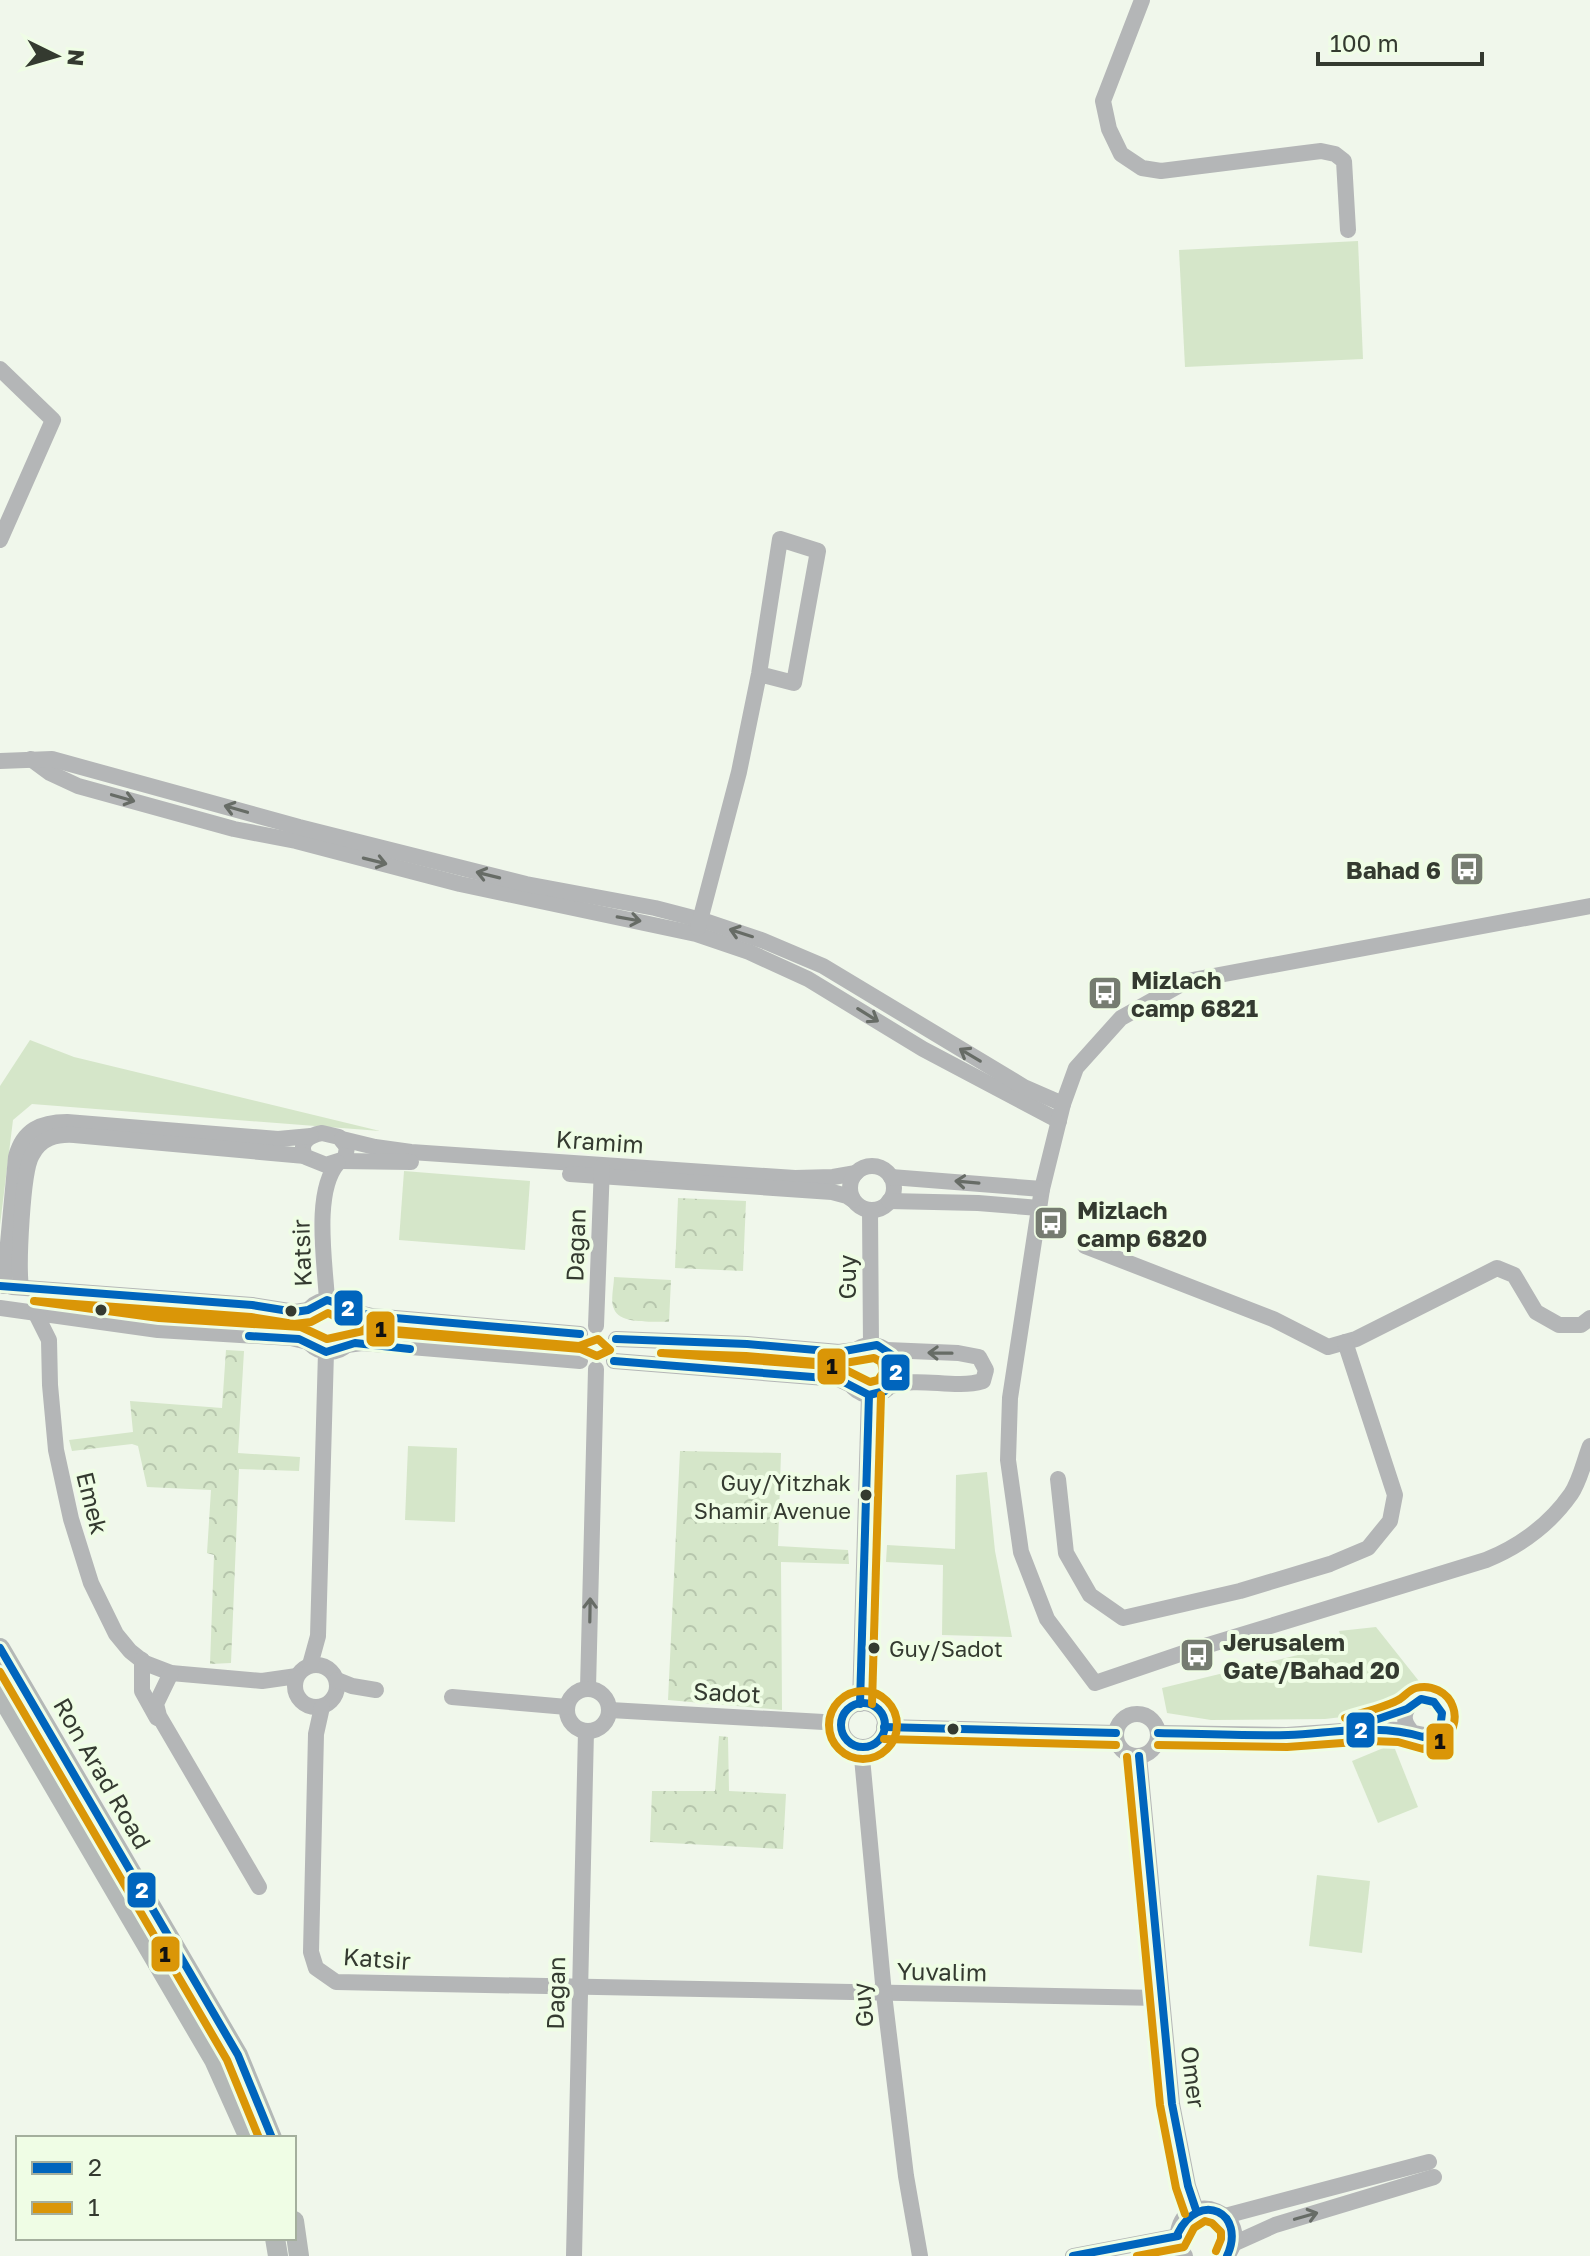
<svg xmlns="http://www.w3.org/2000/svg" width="1590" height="2256" viewBox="0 0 1590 2256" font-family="'Golos Text',sans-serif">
	<defs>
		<pattern id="forest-crowns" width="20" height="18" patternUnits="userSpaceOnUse" patternTransform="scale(2)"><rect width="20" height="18" fill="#d5e6c9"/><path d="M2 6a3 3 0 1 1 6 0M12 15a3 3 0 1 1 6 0" fill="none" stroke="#b7c6ad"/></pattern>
	</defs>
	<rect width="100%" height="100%" fill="#f0f7eb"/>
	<g fill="#d5e6c9">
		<path d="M1358,241L1363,359L1185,367L1179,250Z"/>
		<path d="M30,1040L74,1057L380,1131L32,1104L13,1120L0,1225V1086Z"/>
		<path d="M404,1171L530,1181L525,1250L399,1240Z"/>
		<path d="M408,1446L457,1448L455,1522L405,1520Z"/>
		<path d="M987,1472L995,1551L1012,1637L942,1635L943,1565L886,1562L887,1545L955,1549L956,1475Z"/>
		<path d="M1376,1627L1426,1690L1407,1694L1389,1708L1376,1713L1325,1719L1211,1720L1167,1713L1162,1688L1343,1644L1339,1631Z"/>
		<path d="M1393,1744L1418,1807L1378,1823L1352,1761Z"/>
		<path d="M1317,1875L1370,1881L1362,1953L1309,1946Z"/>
	</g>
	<g fill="url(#forest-crowns)">
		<path d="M678,1198L746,1201L743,1271L675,1268Z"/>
		<path d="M614,1277L671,1280L669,1322C655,1321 620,1325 614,1309C610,1301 614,1286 614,1277Z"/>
		<path d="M226,1350L244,1351L238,1453L300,1457L299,1471L239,1469L231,1663L210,1664L214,1555L207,1553L211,1490L147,1487L138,1446L132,1444L72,1451L69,1440L133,1432L130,1401L222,1408Z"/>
		<path d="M680,1451L781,1453L778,1546L848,1550L849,1564L781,1562L782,1710L668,1700Z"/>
		<path d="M719,1736L728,1737L729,1791L786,1794L783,1849L650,1842L652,1791H715Z"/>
	</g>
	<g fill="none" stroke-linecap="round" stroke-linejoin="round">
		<g stroke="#b4b6b7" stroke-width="16">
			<path d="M1142,0L1103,101L1109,129L1121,154L1142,168L1161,171L1321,151L1335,154L1344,161L1348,230"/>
			<path d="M0,369L53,420L0,540"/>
			<path d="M31,759L50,773L78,786L234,829L296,841L460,884L696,934L749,952L808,979L923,1049L1059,1121"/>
			<path d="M0,761L52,759L299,827L526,884L655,908L705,921L764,941L823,966L1024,1087L1063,1104"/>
			<path d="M1590,906L1187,981L1121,1018L1076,1068L1063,1104L1042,1189L1010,1398L1008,1460L1021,1552L1047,1619L1095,1683L1192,1650L1486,1560C1520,1546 1550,1524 1571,1494C1580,1481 1584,1461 1590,1446"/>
			<path d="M698,928L739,772L759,674L780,539L818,551L794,683L759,674"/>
			<path d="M322,1133L339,1137L347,1147L345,1159L326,1165L306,1157C297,1144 309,1135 322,1133Z"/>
			<path d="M342,1139L375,1147L411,1152L795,1178L833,1177L856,1173"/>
			<path d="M341,1161L411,1162"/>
			<circle cx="872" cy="1188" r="22"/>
			<path d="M570,1174L832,1192L847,1196L853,1200"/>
			<path d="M891,1177L1042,1189"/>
			<path d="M889,1201L978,1203L1039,1208"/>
			<path d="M870,1210L871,1345"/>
			<path d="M1085,1246L1273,1319L1328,1347L1356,1339L1497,1268L1514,1275L1536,1312L1559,1325H1581L1590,1318"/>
			<path d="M4,1286L16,1157C23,1130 41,1122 67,1122L278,1139L311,1136"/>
			<path d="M12,1287L252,1305L295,1312L308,1310"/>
			<path d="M21,1287C18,1266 22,1172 32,1155C41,1138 56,1134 74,1135L305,1156"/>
			<path d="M327,1300C325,1263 313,1191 338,1163"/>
			<circle cx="329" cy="1326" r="26"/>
			<path d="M0,1308L158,1330L291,1338L308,1342"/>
			<path d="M350,1311L372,1316L580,1334"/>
			<path d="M36,1314L49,1340L50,1385L56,1450L71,1519L91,1583L116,1634L130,1651L145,1663L171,1673L262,1681L297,1676"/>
			<path d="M596,1326L602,1166"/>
			<path d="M616,1339L747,1344L839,1352L855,1350"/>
			<path d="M347,1345L362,1343L580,1361"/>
			<circle cx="871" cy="1370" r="25"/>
			<path d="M887,1350L958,1353L979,1357L986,1370L983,1381C952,1390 918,1375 889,1387"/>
			<path d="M614,1361L838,1379L851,1385"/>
			<path d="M1058,1479L1066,1553L1090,1595L1123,1618L1240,1591L1330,1564L1368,1548L1390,1521L1395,1495L1345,1342"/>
			<path d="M142,1660V1691L157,1718"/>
			<circle cx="316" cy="1686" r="21"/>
			<path d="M310,1665L318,1636L326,1352"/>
			<path d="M171,1673L156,1704L159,1716L259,1887"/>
			<path d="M337,1680L352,1686L376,1690"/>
			<path d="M588,1688L596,1369"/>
			<circle cx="588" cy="1710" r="21"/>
			<path d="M452,1697L567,1707"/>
			<circle cx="863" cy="1725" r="22"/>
			<path d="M860,1704L869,1395"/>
			<path d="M322,1707L316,1734L311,1952L316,1968L336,1982L1160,1998"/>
			<path d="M610,1710L841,1723"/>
			<circle cx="1137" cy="1735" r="21"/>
			<path d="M884,1727L1116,1733"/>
			<path d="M1158,1733L1287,1735L1370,1729L1400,1730L1429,1736C1467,1719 1422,1678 1407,1709C1402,1718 1406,1725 1412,1732"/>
			<path d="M861,1747L884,1994L906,2176L920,2256"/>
			<path d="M1139,1756L1172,2104L1188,2186L1196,2210"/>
			<path d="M1225,2216L1429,2162"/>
			<path d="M1233,2244L1275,2225L1434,2177"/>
			<path d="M574,2256L586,1731"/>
			<path d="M1073,2256L1178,2236"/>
			<path d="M1159,2256L1182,2252"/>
			<path d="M1185,2256C1180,2249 1177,2242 1178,2232C1186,2187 1257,2214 1227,2256"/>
		</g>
		<g stroke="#b4b8b7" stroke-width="20">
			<path d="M0,1648L238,2055L272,2138"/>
			<path d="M0,1694L214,2060L249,2138"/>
			<path d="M294,2221L299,2256"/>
			<path d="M275,2238L278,2256"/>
		</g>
		<g stroke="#effde5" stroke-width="14">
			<g id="bus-1">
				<path d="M0,1286L252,1305L295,1312L308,1310L327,1300C343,1305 355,1312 372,1316L580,1334"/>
				<path d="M249,1336L299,1339L326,1352L355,1343L410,1349"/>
				<path d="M614,1361L838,1379L869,1395L885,1391L896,1375L892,1355L877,1345L839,1352L747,1344L616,1339"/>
				<path d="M0,1648L238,2055L272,2138"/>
				<circle cx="863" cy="1725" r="22"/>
				<path d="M860,1704L869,1395"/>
				<path d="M884,1727L1116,1733"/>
				<path d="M1158,1733C1201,1734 1245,1736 1288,1735C1334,1733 1378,1723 1423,1737L1440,1729L1442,1713L1434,1702L1421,1699L1407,1709L1349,1729"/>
				<path d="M1139,1756L1172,2104L1188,2186L1196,2210"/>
				<path d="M1178,2233C1199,2190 1247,2212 1227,2256"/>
				<path d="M1073,2256L1178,2236"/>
			</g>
		</g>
		<g stroke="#effde5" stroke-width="14">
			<g id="bus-2">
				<path d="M34,1301L251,1317L294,1324L311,1322L328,1313L346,1322L371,1328L579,1346L598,1339L610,1350L597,1356L581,1349L363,1331L327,1339L301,1327L159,1318Z"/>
				<path d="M661,1353L746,1356L839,1364L874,1358L881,1362L883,1372L878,1380L870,1382L840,1367Z"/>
				<path d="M0,1672L227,2060L259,2138"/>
				<circle cx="863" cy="1725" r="34"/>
				<path d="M872,1704L881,1395"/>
				<path d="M884,1739L1116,1745"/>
				<path d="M1158,1745L1287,1747L1370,1741L1398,1742L1423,1749L1448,1738C1454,1728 1457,1718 1453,1707C1448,1692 1431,1684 1416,1688C1409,1690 1406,1695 1400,1699C1385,1708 1362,1712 1345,1718"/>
				<path d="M1127,1757L1160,2105L1176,2188L1185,2214"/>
				<path d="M1137,2256L1184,2247L1194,2228L1205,2221L1212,2223L1221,2232V2239L1216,2251"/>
			</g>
		</g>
		<use href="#bus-1" stroke="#0065bd" stroke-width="8"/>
		<use href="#bus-2" stroke="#da9607" stroke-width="8"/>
	</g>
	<defs><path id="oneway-shaft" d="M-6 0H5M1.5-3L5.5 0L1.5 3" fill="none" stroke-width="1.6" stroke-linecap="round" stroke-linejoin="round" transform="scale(2)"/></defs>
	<g stroke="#676c66">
		<use href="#oneway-shaft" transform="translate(123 798) rotate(16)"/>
		<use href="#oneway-shaft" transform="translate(236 809) rotate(-164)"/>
		<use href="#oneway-shaft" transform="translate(375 861) rotate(14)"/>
		<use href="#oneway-shaft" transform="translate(488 875) rotate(-166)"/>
		<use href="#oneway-shaft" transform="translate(629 919) rotate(10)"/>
		<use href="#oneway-shaft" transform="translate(741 933) rotate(-162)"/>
		<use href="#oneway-shaft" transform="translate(868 1015) rotate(32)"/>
		<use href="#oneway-shaft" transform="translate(970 1055) rotate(-149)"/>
		<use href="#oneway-shaft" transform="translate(967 1182) rotate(-175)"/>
		<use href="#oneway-shaft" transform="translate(940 1353) rotate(-179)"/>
		<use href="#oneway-shaft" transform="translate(590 1610) rotate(-89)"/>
		<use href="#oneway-shaft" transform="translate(1306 2216) rotate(-16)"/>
	</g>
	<defs>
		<g id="bus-square" transform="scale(1.8)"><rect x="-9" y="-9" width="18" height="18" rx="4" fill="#767c71" stroke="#effde5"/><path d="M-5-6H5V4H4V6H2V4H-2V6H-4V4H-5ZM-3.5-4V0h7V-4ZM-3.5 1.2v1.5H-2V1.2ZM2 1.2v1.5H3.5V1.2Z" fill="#fff"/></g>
	</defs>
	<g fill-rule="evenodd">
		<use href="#bus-square" x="1467" y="869"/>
		<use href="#bus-square" x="1105" y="993"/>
		<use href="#bus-square" x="1051" y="1223"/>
		<use href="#bus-square" x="1197" y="1655"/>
	</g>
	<g fill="#343a30" stroke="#effde5" stroke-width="3">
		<circle cx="101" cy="1310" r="7"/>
		<circle cx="291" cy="1311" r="7"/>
		<circle cx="866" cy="1495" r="7"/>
		<circle cx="874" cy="1648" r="7"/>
		<circle cx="953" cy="1729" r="7"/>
	</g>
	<g text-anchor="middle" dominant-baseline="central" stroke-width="8" stroke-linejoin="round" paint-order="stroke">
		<g font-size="22" fill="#343a30" stroke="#effde5" text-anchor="end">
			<text x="851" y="1482">Guy/Yitzhak<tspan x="851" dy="28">Shamir Avenue</tspan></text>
			<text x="889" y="1648" text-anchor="start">Guy/Sadot</text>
		</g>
		<g font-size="24" font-weight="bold" fill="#343a30" stroke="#effde5" text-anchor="start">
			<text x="1441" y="869" text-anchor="end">Bahad 6</text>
			<text x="1131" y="979">Mizlach<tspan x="1131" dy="28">camp 6821</tspan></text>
			<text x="1077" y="1209">Mizlach<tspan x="1077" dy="28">camp 6820</tspan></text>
			<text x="1223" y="1641">Jerusalem<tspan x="1223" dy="28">Gate/Bahad 20</tspan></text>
		</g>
		<g font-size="24" fill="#343a30" stroke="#effde5">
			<text transform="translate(600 1141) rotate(4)">Kramim</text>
			<text transform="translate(575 1245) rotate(-88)">Dagan</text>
			<text transform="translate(301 1253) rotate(-92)">Katsir</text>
			<text transform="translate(846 1277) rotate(-90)">Guy</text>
			<text transform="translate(93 1503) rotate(76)">Emek</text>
			<text transform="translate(727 1692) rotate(3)">Sadot</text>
			<text transform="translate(103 1773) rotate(60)">Ron Arad Road</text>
			<text transform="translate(377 1958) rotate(4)">Katsir</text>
			<text transform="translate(942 1971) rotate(1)">Yuvalim</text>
			<text transform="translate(555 1993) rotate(-89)">Dagan</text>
			<text transform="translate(862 2005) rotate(-96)">Guy</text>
			<text transform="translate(1194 2077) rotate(83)">Omer</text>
		</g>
	</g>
	<g stroke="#effde5" stroke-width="3">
		<rect x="333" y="1289" width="31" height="38" rx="8" fill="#0065bd"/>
		<rect x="365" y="1310" width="31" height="38" rx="8" fill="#da9607"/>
		<rect x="816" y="1347" width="31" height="39" rx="8" fill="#da9607"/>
		<rect x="880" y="1353" width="31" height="39" rx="8" fill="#0065bd"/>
		<rect x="1345" y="1711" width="31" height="38" rx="8" fill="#0065bd"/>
		<rect x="1425" y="1722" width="30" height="39" rx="8" fill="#da9607"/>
		<rect x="126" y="1871" width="31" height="38" rx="8" fill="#0065bd"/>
		<rect x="150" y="1935" width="31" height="38" rx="8" fill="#da9607"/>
	</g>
	<g font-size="22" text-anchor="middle" font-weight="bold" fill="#fff">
		<text x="348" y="1316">2</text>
		<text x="896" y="1380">2</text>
		<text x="1361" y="1738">2</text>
		<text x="142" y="1898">2</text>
	</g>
	<g font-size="22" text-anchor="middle" font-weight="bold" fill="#111">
		<text x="381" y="1337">1</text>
		<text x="832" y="1374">1</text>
		<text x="1440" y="1749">1</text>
		<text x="165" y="1962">1</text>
	</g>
	<rect x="16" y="2136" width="280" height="104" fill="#effde5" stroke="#a4af9d" stroke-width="2"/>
	<rect x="32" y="2162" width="40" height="12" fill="#0065bd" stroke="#a4af9d" stroke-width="2"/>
	<text x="88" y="2176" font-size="24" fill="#343a30">2</text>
	<rect x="32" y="2202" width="40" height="12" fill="#da9607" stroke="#a4af9d" stroke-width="2"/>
	<text x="88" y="2216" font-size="24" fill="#343a30">1</text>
	<g transform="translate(56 56) rotate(95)" stroke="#effde5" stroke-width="6" paint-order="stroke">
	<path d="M0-6L14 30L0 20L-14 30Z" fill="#343a30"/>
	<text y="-12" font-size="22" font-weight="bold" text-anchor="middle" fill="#343a30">N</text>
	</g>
	<path d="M1318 52v12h164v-12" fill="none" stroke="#343a30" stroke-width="4"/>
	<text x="1330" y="52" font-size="24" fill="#343a30" stroke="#effde5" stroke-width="6" paint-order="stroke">100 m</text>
</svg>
